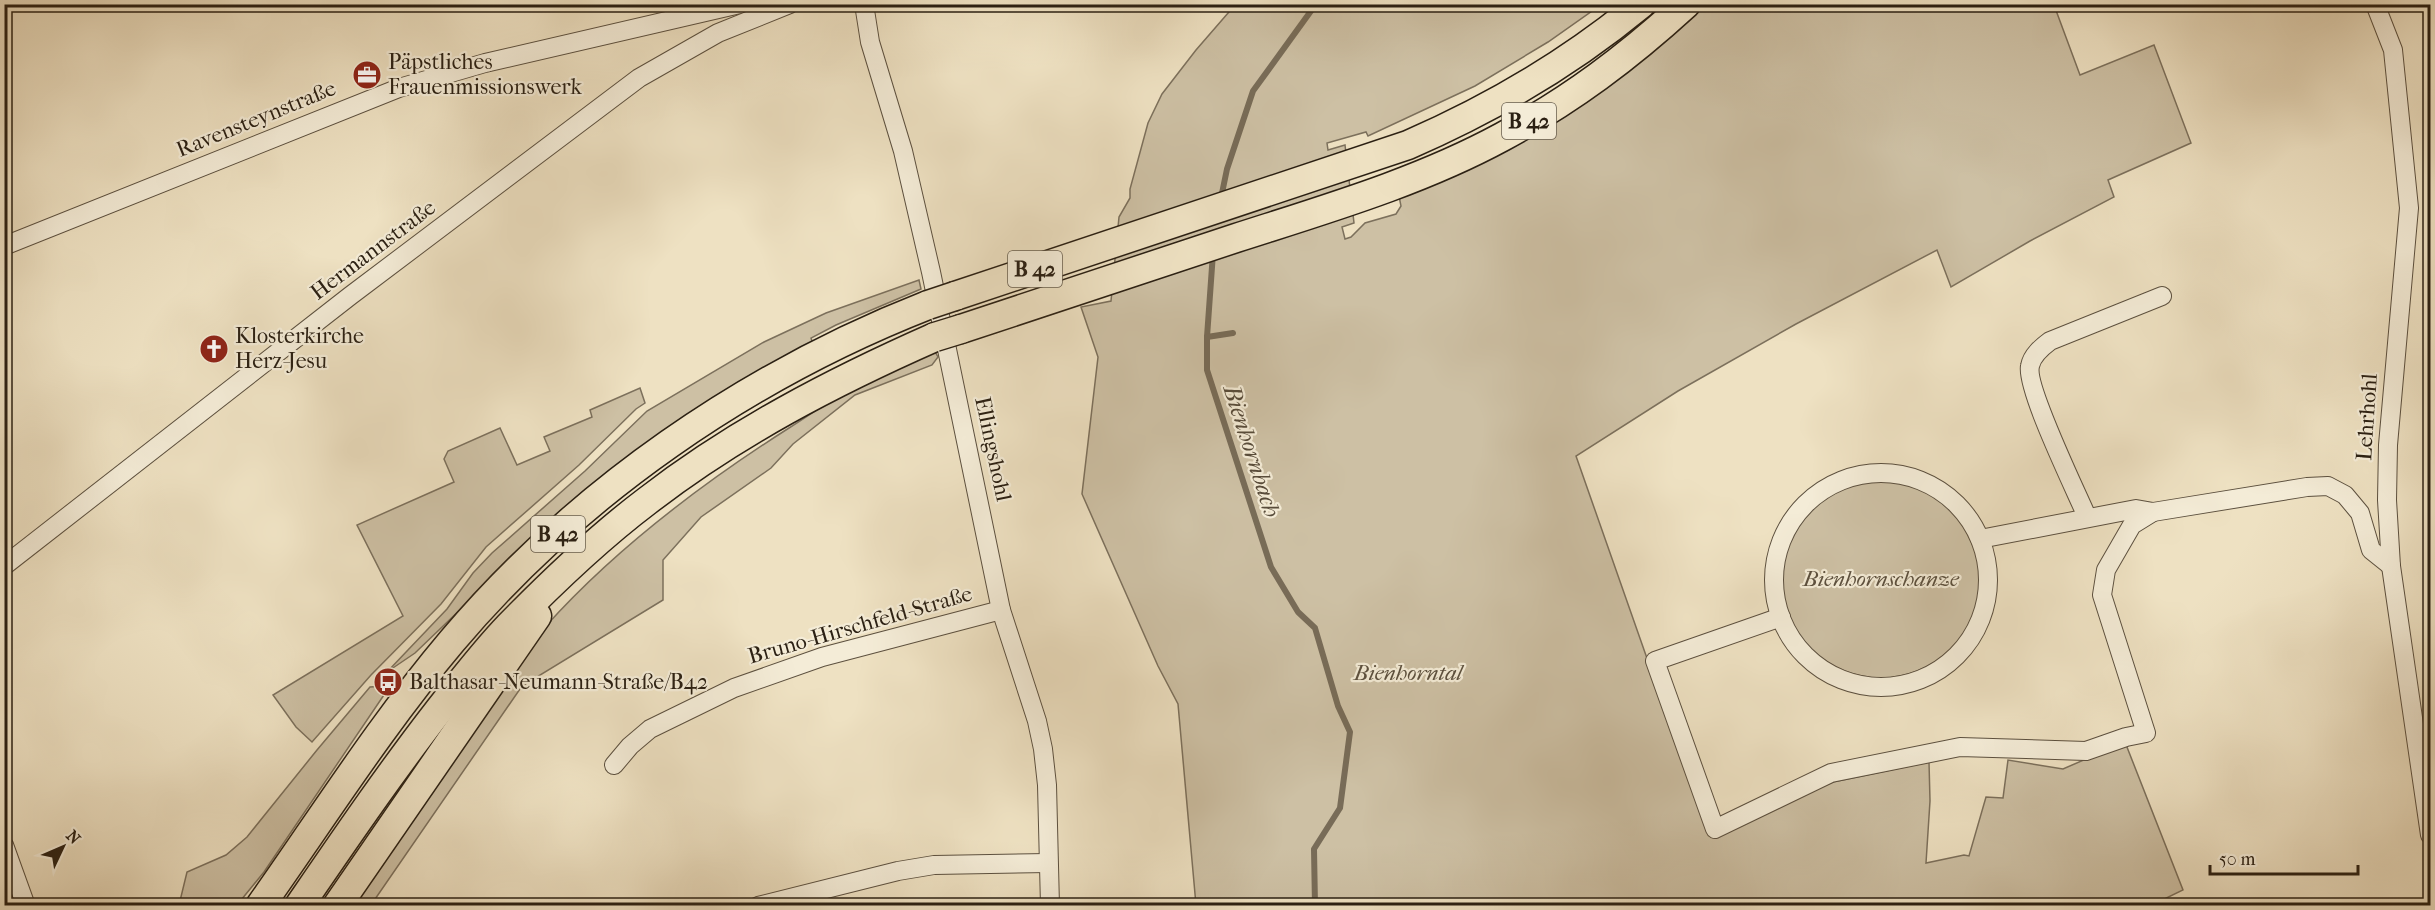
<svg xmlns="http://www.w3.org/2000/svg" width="2435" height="910" viewBox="0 0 2435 910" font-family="'IM FELL French Canon',serif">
	<rect width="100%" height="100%" fill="#eee1c2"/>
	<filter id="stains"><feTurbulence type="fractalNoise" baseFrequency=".00333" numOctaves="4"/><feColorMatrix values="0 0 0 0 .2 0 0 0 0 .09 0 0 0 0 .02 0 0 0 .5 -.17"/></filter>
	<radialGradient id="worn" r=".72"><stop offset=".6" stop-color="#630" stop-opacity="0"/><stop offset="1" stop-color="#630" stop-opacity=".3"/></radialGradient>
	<g fill="#cdc0a4" stroke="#7c705c" stroke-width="1.5">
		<path d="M1235,5H1593L1592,11L1548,42L1475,86L1368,136L1366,132L1327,143L1328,150L1345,145L1354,223L1342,227L1345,239L1351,237L1365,223L1396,214L1401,206L1399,196L1680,27L1706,5H2054L2080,75L2154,45L2191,143L2108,180L2114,197L2030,241L1951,287L1937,250L1796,324L1678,391L1576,456L1709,835L1833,782L1929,762L1930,801L1926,863L1964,855L1969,856L1986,797L2003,798L2008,760L2063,769L2125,742L2183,890L2150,906L1196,905L1178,704L1158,666L1082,494L1098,357L1081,307L1111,301L1119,217L1130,198V189L1148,123L1162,94L1196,50Z"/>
		<path d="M919,280L921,289L836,325L811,338L813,344L538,535L415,653L387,672L447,609L473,573L492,553L585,471L647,411L764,342L826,313Z"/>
		<path d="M934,350L938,357L932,365L855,395L793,444L771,468L701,517L663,560V600L522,686L371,905L349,906L545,627C615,549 701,484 789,428C810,415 830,400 851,388C878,374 907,363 934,350Z"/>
		<path d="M640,388L645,403L636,409L579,465L486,547L441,604L371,675L312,742L296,727L273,695L403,616L357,525L454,482L444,459L448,451L500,428L517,465L550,451L544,437L592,417L590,410Z"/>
		<circle cx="1881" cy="579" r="99"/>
		<path d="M385,686L388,689L264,872L237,905H179L187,872L226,855L247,837L317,750L370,687Z"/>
	</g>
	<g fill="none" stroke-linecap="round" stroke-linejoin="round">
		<g stroke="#786c58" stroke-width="6">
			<path d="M1221,198L1227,169L1253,91L1316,4"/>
			<path d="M1213,253L1207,337V370L1271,567L1298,612L1315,628L1338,706L1350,732L1340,808L1314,849L1315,906"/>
			<path d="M1207,337L1233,333"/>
		</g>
		<g stroke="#5c503f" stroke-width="20">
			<g id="minor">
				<path d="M864,4L870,42L903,151L931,272L1001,610L1037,721L1043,749L1047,785L1050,906"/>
				<path d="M2375,4L2393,50L2409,208L2388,445L2387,500L2391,566L2430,835"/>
				<path d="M4,246L399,88L485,63L740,4"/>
				<circle cx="1881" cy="580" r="107"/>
				<path d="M2087,517C2076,491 2025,387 2030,366C2032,355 2042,347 2050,341L2162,296"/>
				<path d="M1980,539L2136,509L2153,512L2307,487L2328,486L2345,495L2360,513L2371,550L2391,566"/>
				<path d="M4,566L350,296L639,78L718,33L790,4"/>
				<path d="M1781,617L1655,661L1715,829L1831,773L1960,747L2086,751L2126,737L2146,733L2102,595L2106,570L2132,525L2153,512"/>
				<path d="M614,765L630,746L650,729L734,688L822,657L1001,610"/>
				<path d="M4,845L26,906"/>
				<path d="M758,906L898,871L934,865L1048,863"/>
			</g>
		</g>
		<g stroke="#2b2013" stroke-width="31">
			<g id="trunk">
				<path d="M955,296L1408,145C1491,109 1571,62 1641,4"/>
				<path d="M961,329C1052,298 1144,268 1236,238C1326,209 1419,182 1502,137C1571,100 1628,57 1686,4"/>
				<path d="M260,906C323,817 381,725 452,641C578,492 747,376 928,305"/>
				<path d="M299,906C345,839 390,773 439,710C462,681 484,652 509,626C552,582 598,538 647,501C735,433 833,382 935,337"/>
				<path d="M337,906L537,616"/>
			</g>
		</g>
		<use href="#minor" stroke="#f4ecd7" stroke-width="18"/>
		<use href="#trunk" stroke="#eee1c2" stroke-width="28"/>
		<g stroke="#2b2013" stroke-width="31" stroke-linecap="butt">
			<g id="trunk-bridge">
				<path d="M928,305L955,296"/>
				<path d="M935,337L961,329"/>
			</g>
		</g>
		<use href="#trunk-bridge" stroke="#eee1c2" stroke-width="28"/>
	</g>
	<defs>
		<g id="office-disc" transform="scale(1.5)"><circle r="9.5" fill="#8f2418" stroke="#f4ecd7"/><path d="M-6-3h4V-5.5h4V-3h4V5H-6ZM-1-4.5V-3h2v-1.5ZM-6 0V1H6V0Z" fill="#fff"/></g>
		<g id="church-disc" transform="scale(1.5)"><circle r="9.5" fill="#8f2418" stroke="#f4ecd7"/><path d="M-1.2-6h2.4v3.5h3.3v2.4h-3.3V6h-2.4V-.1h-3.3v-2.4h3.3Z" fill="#fff"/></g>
		<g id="bus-disc" transform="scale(1.5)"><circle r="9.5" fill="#8f2418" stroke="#f4ecd7"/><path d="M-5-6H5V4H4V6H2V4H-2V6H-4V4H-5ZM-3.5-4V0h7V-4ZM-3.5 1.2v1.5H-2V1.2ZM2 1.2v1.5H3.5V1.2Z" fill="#fff"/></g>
	</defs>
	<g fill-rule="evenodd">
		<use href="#office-disc" x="367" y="75"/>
		<use href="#church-disc" x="214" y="349"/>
		<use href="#bus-disc" x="388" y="682"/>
	</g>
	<g text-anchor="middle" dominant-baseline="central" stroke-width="4.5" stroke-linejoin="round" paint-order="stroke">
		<g fill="#f4ecd7" stroke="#675d4e" stroke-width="1.5">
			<rect x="1502" y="103" width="54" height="36" rx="4.5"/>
			<rect x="1008" y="251" width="54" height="36" rx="4.5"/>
			<rect x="531" y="516" width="54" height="36" rx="4.5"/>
		</g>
		<g font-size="21" font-weight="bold" fill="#2b2013">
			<text x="1529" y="121">B 42</text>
			<text x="1035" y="269">B 42</text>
			<text x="558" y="534">B 42</text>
		</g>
		<g font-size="22" fill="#2b2013" stroke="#f4ecd7" text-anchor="start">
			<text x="388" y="62">Päpstliches<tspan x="388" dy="25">Frauenmissionswerk</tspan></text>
			<text x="235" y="336">Klosterkirche<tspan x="235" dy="25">Herz-Jesu</tspan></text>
			<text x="409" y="682">Balthasar-Neumann-Straße/B42</text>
		</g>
		<g font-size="22" fill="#2b2013" stroke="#f4ecd7">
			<text transform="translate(256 119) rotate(-22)">Ravensteynstraße</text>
			<text transform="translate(373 250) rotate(-37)">Hermannstraße</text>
			<text transform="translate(2367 417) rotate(-86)">Lehrhohl</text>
			<text transform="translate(993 449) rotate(78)">Ellingshohl</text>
			<text transform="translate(860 625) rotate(-16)">Bruno-Hirschfeld-Straße</text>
		</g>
		<g font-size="22" font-style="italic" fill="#5c503e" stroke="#f4ecd7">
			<text x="1881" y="579">Bienhornschanze</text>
			<text x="1408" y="673">Bienhorntal</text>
		</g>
		<g font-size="24" font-style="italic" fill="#584c3b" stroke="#f4ecd7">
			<text transform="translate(1252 451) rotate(72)">Bienhornbach</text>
		</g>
	</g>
	<rect width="2435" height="910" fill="none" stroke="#eee1c2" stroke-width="24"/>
	<rect x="6" y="6" width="2423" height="898" fill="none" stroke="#2b2013" stroke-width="3"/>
	<rect x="12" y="12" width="2411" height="886" fill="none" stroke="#2b2013" stroke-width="1.5"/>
	<g transform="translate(63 847) rotate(46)" stroke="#f4ecd7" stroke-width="4.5" paint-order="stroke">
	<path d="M0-4.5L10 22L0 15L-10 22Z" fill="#2b2013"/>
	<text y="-9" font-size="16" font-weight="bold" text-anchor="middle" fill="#2b2013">N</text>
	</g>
	<path d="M2210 865v9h148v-9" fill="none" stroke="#2b2013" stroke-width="3"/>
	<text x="2219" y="865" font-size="18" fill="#2b2013" stroke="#f4ecd7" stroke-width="4.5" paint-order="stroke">50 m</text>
	<rect width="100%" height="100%" filter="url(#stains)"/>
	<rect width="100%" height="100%" fill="url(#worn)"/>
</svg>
